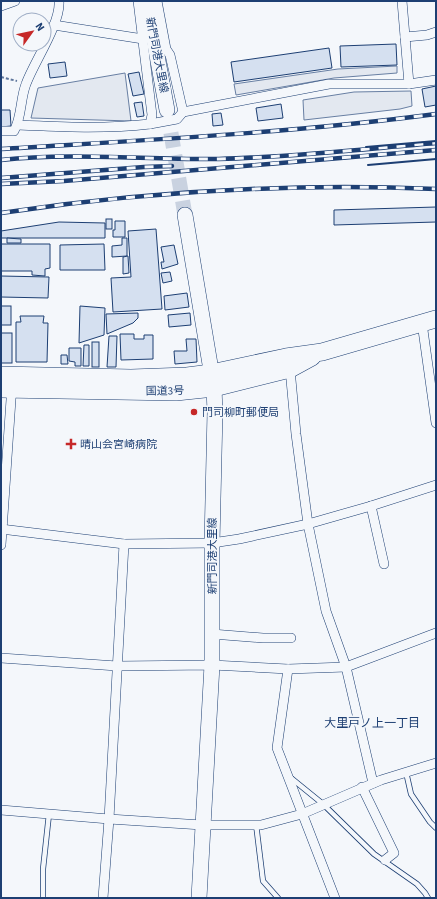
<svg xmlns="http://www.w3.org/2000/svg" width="437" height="899" viewBox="0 0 437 899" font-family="'Source Sans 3','Noto Sans JP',sans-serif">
	<rect width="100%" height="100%" fill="#f4f7fb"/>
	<g fill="#e3e8f0" stroke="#687fa3">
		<path d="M397,66V73L334,78L236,95L234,84L338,69Z"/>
		<path d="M125,73L131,121L31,118L38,88Z"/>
		<path d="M411,91L412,106L400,109L304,120L303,100L354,92Z"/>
	</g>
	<g fill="#d5e0f0" stroke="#1d3f73">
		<path d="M396,44L397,65L341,67L340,46Z"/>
		<path d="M329,48L332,68L234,82L231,62Z"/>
		<path d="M65,62L67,76L50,78L48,64Z"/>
		<path d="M139,72L144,94L133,96L128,74Z"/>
		<path d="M436,86V105L425,107L422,89Z"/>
		<path d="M142,102L144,116L137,117L134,103Z"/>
		<path d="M281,104L283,118L258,121L256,108Z"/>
		<path d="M1,110H10L11,126L1,127Z"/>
		<path d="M221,113L223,125L213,126L212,114Z"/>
		<path d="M436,207V222L334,225V210Z"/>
		<rect x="106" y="219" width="6" height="10"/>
		<path d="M115,221H125V237H113V230H115Z"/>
		<path d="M59,222L105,223V238H1V231Z"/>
		<path d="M156,229L162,309L113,312L111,278L131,277L128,231Z"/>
		<path d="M7,238L21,239V243H7Z"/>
		<path d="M122,238H127V256L112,257V246L122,245Z"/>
		<path d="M1,244H50V268L45,269V276L32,275V271H1Z"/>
		<path d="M104,244L105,270H60V245Z"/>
		<path d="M174,245L178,264L162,269L161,262H164L161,247Z"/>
		<path d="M128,256L129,273L123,274V257Z"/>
		<path d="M170,272L172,281L163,283L161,273Z"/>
		<path d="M1,276L49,277L48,298L1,297Z"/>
		<path d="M187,293L189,307L165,310L164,296Z"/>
		<rect x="1" y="306" width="10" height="19"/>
		<path d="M80,306L105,308L104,335L79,343Z"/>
		<path d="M138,313V318L133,323L107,334L106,314Z"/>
		<path d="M190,313L191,325L169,327L168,315Z"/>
		<path d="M20,316H44L43,323H48L47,362H16V322H21Z"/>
		<rect x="1" y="333" width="11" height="30"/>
		<path d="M120,334H134V339H144V335H153V359L121,360Z"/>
		<path d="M109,336H117L116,367H107Z"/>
		<path d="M186,339H196L197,362L175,364L174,351H187Z"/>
		<rect x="92" y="342" width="7" height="25"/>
		<path d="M84,345H89V366H83Z"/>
		<path d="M69,348H81V366H75V362L69,361Z"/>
		<path d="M61,355H67L68,364H61Z"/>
	</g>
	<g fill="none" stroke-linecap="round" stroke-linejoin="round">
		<path stroke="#c9d2e0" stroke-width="15" stroke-dasharray="15 8" stroke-linecap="butt" d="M167,110L185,215"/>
		<g stroke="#1d3f73" stroke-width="6">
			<g id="lane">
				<path d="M406,772L411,794L430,822L436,828"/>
				<path d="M291,778L323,804L374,854L417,884L425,893L428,898"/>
				<path d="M256,824L263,881L278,898"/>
				<path d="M43,898V869L49,814"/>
			</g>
		</g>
		<g stroke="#1d3f73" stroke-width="10">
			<g id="street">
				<path d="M157,1L166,49L170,55L183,112"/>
				<path d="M402,1L409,84"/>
				<path d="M1,6L15,1"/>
				<path d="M54,25L143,39"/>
				<path d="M405,37L427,35L436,32"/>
				<path d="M150,124L177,119L183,112L329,84H409L436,80"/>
				<path d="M17,125C62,127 106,129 150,124L152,115L138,1"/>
				<path d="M1,131H14C22,117 20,99 26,84C34,62 61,23 59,1"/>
				<path d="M422,323L436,423"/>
				<path d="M290,369L296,434L308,524L326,611L346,667L373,783"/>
				<path d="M371,506L384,564"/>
				<path d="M1,529L124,544L212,543L239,539L308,524L371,506L436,485"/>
				<path d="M1,545L12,385"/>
				<path d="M212,634L263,638H291"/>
				<path d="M1,658L117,666L212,665L288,669L346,667L436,633"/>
				<path d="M288,669L277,748L335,898"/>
				<path d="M362,787L394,853L385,860"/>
				<path d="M1,810L109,819L202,825H261L302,814L381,780L436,763"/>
				<path d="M103,898L109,819L124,544"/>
			</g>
		</g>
		<g stroke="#1d3f73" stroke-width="16">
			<g id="primary">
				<path d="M147,1L167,110"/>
				<path d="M185,215L214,388L215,412L212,543V665L199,898"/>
			</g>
		</g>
		<g stroke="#1d3f73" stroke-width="18">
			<g id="highway">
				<path d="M1,375L131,378L187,376L211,373L286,357L322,352L436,319"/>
				<path d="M1,389L176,392L214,388L290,369L312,357"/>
			</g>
		</g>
		<path stroke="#5e769c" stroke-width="2" stroke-dasharray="3 2" stroke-linecap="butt" d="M1,77L17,81"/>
		<use href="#lane" stroke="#f4f7fb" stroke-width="4.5"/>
		<use href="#street" stroke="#f4f7fb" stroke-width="9"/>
		<use href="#primary" stroke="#f4f7fb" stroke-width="15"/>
		<use href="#highway" stroke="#f4f7fb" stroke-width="17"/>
		<g stroke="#1d3f73" stroke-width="4.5">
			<g id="rail">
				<path d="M1,149C146,140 292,133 436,114"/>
				<path d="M1,160C73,152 146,160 219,159C291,157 364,149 436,143"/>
				<path d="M1,178L144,167L172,166"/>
				<path d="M1,184L64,181L436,150"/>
				<path d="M1,213C142,192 293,183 436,189"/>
			</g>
		</g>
		<use href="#rail" stroke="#f4f7fb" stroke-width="3" stroke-dasharray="9" stroke-linecap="butt"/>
		<g stroke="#1d3f73" stroke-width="2">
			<path d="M366,147L436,141"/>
			<path d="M368,165L436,159"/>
		</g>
	</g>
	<g fill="#c62828" stroke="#f4f7fb" stroke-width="1.5">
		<circle cx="194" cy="412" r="4"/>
		<path d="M69 438h4v4h4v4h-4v4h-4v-4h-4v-4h4z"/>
	</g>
	<g text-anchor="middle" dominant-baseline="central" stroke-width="3" stroke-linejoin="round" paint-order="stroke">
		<g font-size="11" fill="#1d3f73" stroke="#f4f7fb">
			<text transform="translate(157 55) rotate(79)">新門司港大里線</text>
			<text transform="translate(165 391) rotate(-1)">国道3号</text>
			<text transform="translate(212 556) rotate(-90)">新門司港大里線</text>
		</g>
		<g font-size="11" fill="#1d3f73" stroke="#f4f7fb" text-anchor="start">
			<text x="202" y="412">門司柳町郵便局</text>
			<text x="80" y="444">晴山会宮崎病院</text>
		</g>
		<g font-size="12" fill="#1d3f73" stroke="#f4f7fb">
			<text x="372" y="723">大里戸ノ上一丁目</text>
		</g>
	</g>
	<rect width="437" height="899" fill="none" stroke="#1d3f73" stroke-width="4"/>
	<g transform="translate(32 32) rotate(57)"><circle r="19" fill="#f4f7fb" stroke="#9eadc5"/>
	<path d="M0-3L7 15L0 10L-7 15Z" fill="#c62828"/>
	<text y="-6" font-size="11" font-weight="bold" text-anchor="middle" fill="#1d3f73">N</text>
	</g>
</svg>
